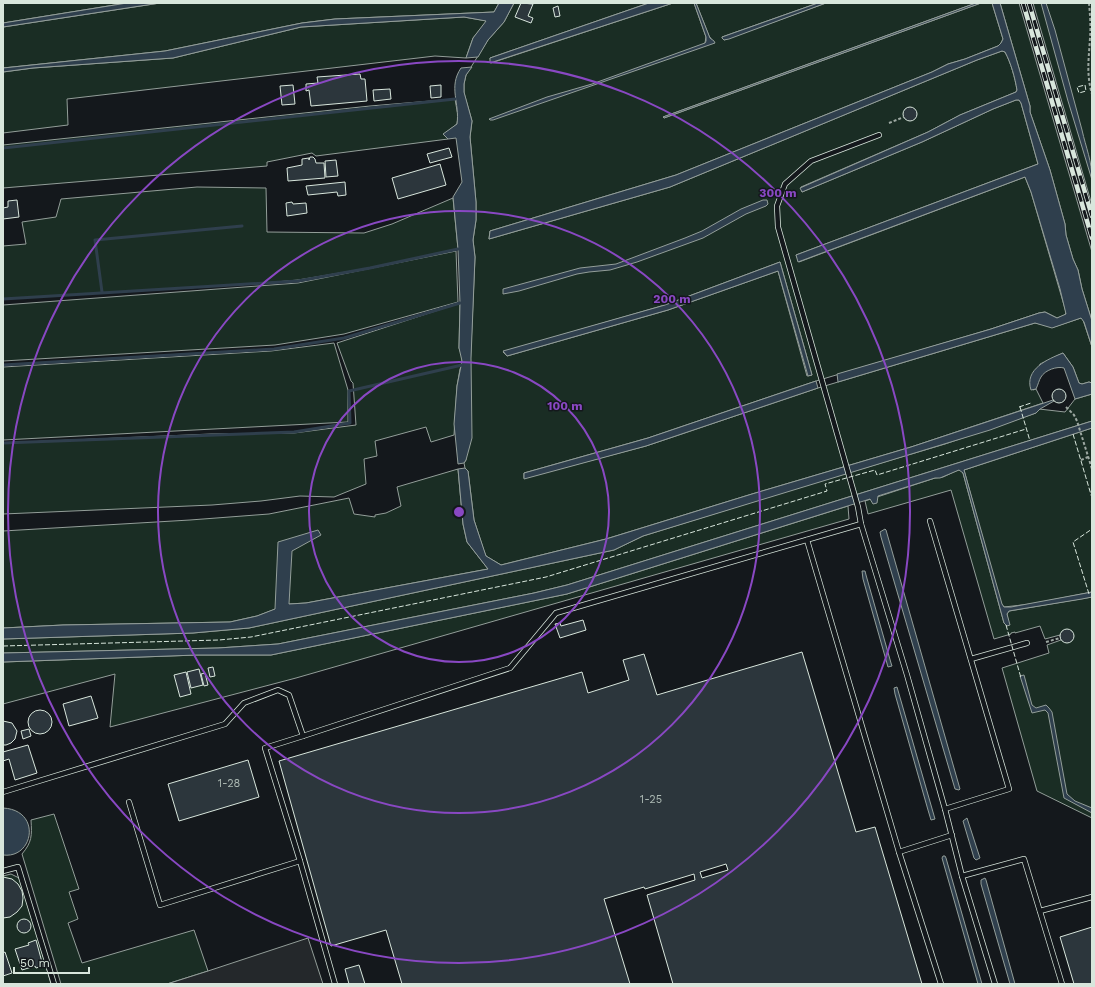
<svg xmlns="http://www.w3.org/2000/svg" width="1095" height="987" viewBox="0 0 1095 987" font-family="'Work Sans',sans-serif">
	<rect width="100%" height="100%" fill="#14181c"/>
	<g fill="#1a2d24" stroke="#939e99" fill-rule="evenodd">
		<path d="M3,3H127L3,23Z"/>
		<path d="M160,3H499L494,12L335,19L302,23L165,51L3,68V27Z"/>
		<path d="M514,3H649L490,58L491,63L673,3H694L706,37L705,43L712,40L709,36L696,3H818L722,37L724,40L826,3H976L663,117L664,118L981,3H992L1003,39L1001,43L998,46L965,59L948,64L932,72L676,175L490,231L489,239L670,187L977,60L1002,51L1005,52C1011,63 1015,78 1017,90L1016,92L960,115L928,132L801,187L802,192L922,142L993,109L1016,100H1019L1021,103L1038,164L796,255L799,262L1025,177L1031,192L1066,312L1065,315L1057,318L1045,312L1039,313L991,329L816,381L648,438L524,473V478L646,446L818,388L1035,323L1054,327L1081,318L1083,320L1092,347V383L1089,382L1082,384L1079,383L1073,367L1063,353L1040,364L1033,390L1036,389L1043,403L911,447L752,494L606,539L501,565L486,556L484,551L474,520L468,471L465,468L464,463L466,460L475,257L473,240L476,220V202L470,137L472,121L464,93V84L466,75L488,40L504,22ZM780,262L812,375L807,376L778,271L668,310L507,356L503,352L665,305Z"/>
		<path d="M1000,3H1019L1092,252V321L1082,289L1078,270L1073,259L1066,235L1065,224L1050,170L1030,112V106Z"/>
		<path d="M1033,3H1092V205Z"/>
		<path d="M464,17L487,21L473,38L466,58L435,56L67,99L68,125L3,133V72L33,68L173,58L301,27Z"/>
		<path d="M455,99L458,116L457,124L444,134L448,139L316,156L312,153L267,162V166L3,188V145L370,106Z"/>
		<path d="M197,187L266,188L267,232L364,233L392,224L453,198L458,249L370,268L298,280L253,284L3,299V246L26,244L22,222L56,217L61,199Z"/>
		<path d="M456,251L458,302L344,334L275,345L3,361V305L298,283Z"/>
		<path d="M460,303L459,348L462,356V365L460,369L457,386L454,435L431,442L426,427L375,441L377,456L364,459L366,484L334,497L300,496L261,501L212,505L3,514V443L211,434L294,433L356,425L353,383L351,381L337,343Z"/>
		<path d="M334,343L348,390V422L3,440V367L271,351Z"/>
		<path d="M1092,394V421L567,585L534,593L278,644L218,648L3,653V639L193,633L249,628L614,550L643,536L797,488L945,444L1036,413L1039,409L1065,412L1075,399Z"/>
		<path d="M1092,428V592L1031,604L1004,607L1000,602L964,470Z"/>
		<path d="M458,469L463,524L467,542L488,569L306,603L289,604L257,616L230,622L63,625L3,628V531L190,520L269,514L349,498L354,514L375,517V515L386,513L401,506L397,487Z"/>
		<path d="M958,470H961L963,473L1004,623L1008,620L1007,614L1009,611L1092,597V818L1037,791L1002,668L1049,653L1047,645L1061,640L1060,635L1045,639L1040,626L1015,633V632L1011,633V634L994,639L951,490L868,514L865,501L935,478L943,477Z"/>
		<path d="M848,506L849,519L296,678L110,727L115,674L3,704V662L197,655H271L567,594Z"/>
		<path d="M54,814L79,889L69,892L78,919L68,923L82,963L194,930L208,971L167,984H61L22,854C32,842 32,836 31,820Z"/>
		<path d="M11,874L19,878L22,882L51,984H3V876Z"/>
	</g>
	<path fill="#24282b" stroke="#939e99" d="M308,938L323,984H167L208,971Z"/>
	<g fill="#2f3f4d" stroke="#939e99">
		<path d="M127,3H160L3,27V23Z"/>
		<path d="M499,3H514L504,22L488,40L478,57L466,58L473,38L486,21L464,17L301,27L173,58L33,68L3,72V68L165,51L302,23L335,19L494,12Z"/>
		<path d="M649,3H673L490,63V58Z"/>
		<path d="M694,3H696L710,38L714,41L715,43L493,120H490L489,119L547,97L592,84L705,43L706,41V37Z"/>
		<path d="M818,3H826L729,39L724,40L722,38V37Z"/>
		<path d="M976,3H981L664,118L663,117Z"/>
		<path d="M992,3H1000L1030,106V112L1050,170L1065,224L1066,235L1073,259L1078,270L1082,289L1092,321V347L1084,322L1081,318L1052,328L1035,323L838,382L837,374L991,329L1039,313L1045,312L1057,318L1066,314L1060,289L1031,192L1025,177L798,262L796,255L1038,164L1021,103L1019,100H1016L993,109L922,142L802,192L800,188L928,132L960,115L1016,92L1017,90C1015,78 1011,63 1005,52L1002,51L977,60L670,187L489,239L490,231L676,175L932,72L948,64L965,59L998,46L1001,43L1003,39Z"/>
		<path d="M1041,3H1046L1055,30L1082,130C1086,148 1092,161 1092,180L1068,101Z"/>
		<path d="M472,67L466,75L464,84V92L472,121L470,137L476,202V220L473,240L475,257L471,358L472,438L466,460L464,463L458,464L454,424L457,386L462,361L459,348L460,303L458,249L453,197L462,182L456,138L448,139L443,134L457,124C460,103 448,87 461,68Z"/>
		<path d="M763,200H767L768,204L766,206L746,214L703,238L637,262L610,270L589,272L577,274L519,291L503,294V289L580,268L616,264L685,238L702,231L741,209Z"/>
		<path d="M780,262L812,375L808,376L778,271L668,310L507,356L503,351L665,305Z"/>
		<path d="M1063,353L1073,367L1079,383L1082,384L1089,382L1092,383V394L1075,399L1064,368C1057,366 1045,370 1041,377C1039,380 1038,385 1036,389L1031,390C1024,369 1048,359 1063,353Z"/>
		<path d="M816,381L818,388L646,446L524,479V473L648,438Z"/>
		<path d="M1053,400L1054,401L1040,409L1036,413L990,430L643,536L614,550L249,628L193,633L3,639V628L63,625L230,622L257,616L275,609L278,542L318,530L321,535L292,551L289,604L306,603L488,569L467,542L463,524L458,469L465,468L468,471L474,520L486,556L501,565L606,539L752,494L911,447Z"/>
		<path d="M1092,421V428L964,470L1002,604L1004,607H1011L1092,592V597L1082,599L1009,611L1007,614L1010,625L1007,626L1004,623L963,473L959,470L940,478H935L878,496L877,503L873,504L870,499L567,594L271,655H197L3,662V653L218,648L278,644L534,593L567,585Z"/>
		<path d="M885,529L886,530L960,789L959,790L955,789L881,537L880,532Z"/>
		<path d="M862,571H865L866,575L891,663L892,666L888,667L863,579Z"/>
		<path d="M1024,675L1032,705L1036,708L1046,705L1049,708L1052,712L1067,794L1075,801L1092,808V813L1064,798L1048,713L1045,710L1032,713L1020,676Z"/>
		<path d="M897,687L935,819L931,820L928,810L895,694L894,688Z"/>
		<path d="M3,808C42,810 34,859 3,855Z"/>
		<path d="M967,818L980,858L976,860L974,858L963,821Z"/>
		<path d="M943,856H945L946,858L982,984H978L942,858Z"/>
		<path d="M985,878L986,880L1015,984H1010L981,884V880Z"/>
	</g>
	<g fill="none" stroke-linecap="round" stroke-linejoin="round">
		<g stroke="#2f3f4d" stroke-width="3">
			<path d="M3,148L455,99"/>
			<path d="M102,292L95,240L242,226"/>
			<path d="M3,299L298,281L370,268L458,249"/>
			<path d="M3,365L274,349L344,338L460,303"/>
			<path d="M3,443L294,432L350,423L349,391L462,365"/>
		</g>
	</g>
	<g fill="#2c363c" stroke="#d8e6dc" fill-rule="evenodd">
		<path d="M521,3L533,4L528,16L533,18L531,23L515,17Z"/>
		<path d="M558,6L560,16L555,17L553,8Z"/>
		<path d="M360,74L361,79H365L367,101L311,106L309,90L306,91V84L318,83L317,77Z"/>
		<path d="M293,85L295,104L282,105L280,86Z"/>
		<path d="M441,85V97L431,98L430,86Z"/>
		<path d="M390,89L391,99L374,101L373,90Z"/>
		<circle cx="910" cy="114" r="7"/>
		<path d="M449,148L452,157L430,163L427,154Z"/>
		<path d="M310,157H313L315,159L316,163H324L325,178L288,181L287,168L302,165V159L309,158V160Z"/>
		<path d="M336,160L338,176L326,177L325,161Z"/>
		<path d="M440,164L446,185L398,199L392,178Z"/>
		<path d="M345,182L346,195L338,196L337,192L308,195L306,186Z"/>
		<path d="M17,200L19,217L3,219V208L8,207V201Z"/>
		<path d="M292,202L293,204L306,203L307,213L287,216L286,203Z"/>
		<circle cx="1059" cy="396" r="7"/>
		<path d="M583,620L586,630L560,638L555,624L560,623L561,626Z"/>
		<circle cx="1067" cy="636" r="7"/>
		<path d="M802,652L856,832L875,827L922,984H673L647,895L695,880L694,874L645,889L644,887L604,899L630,984H402L386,930L331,946L279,761L582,672L588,693L629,680L623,660L644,654L657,695ZM726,864L728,870L702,878L700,872Z"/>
		<path d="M213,667L215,676L210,677L208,668Z"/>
		<path d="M199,669L203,685L191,688L187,672Z"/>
		<path d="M186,672L191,694L180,697L174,675Z"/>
		<path d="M205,673L208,685L204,686L201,674Z"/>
		<path d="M91,696L98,718L69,726L63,704Z"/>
		<circle cx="40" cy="722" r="12"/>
		<path d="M3,721L12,723L17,731L15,739L11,743L6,745H3Z"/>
		<path d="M29,729L31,736L23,739L21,731Z"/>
		<path d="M28,745L37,773L15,780L9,759L3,761V752Z"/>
		<path d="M248,760L259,797L179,821L168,784Z"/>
		<path d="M3,877L12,879L18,884L22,891L23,898L22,906L17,912L10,917L3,918Z"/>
		<circle cx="24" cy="926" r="7"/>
		<path d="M1092,927V984H1074L1060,937Z"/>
		<path d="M36,940L43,966L36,968L35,966L22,970L15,949L29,945L28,943Z"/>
		<path d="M5,952L12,973L3,976V953Z"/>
		<path d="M359,965L365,984H349L345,969Z"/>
	</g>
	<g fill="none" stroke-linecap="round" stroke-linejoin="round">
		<g stroke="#d8e6dc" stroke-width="6">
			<g id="service">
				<path d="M879,135L811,161L785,184L777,206L778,227L858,507L861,524L907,675L945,809L962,876L995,984"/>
				<path d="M930,521L1009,789L945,809"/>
				<path d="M807,540L899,852L952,835"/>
				<path d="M971,659L1027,643"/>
				<path d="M303,736L510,668L556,613L861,524"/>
				<path d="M3,792L225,724L244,703L278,690L289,695L303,736L265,748L300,861L335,984"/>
				<path d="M129,802L160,905L300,861"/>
				<path d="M899,852L941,984"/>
				<path d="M3,871L18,867L54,984"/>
				<path d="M962,876L1024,859L1062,984"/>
				<path d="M1040,911L1092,897"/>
			</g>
		</g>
		<g stroke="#9da8a2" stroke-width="2" stroke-dasharray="3 2" stroke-linecap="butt">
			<path d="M1089,3C1090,14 1091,26 1090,38C1089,57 1086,74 1092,94"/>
			<path d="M889,123L904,117"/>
			<path d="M1066,407L1074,415L1077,421L1092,469"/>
			<path d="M1081,460L1088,457"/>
			<path d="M1046,642L1060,638"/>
		</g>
		<use href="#service" stroke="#14181c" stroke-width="4.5"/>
		<g stroke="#d8e6dc" stroke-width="4.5">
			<g id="rail">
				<path d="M1023,3L1092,238"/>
				<path d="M1029,3L1092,216"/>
			</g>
		</g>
		<use href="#rail" stroke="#14181c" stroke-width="3" stroke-dasharray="9" stroke-linecap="butt"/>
		<g stroke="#d8e6dc" stroke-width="1" stroke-dasharray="5 2" stroke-linecap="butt">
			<path d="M1085,85L1086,91L1079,93L1077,87Z"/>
			<path d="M1091,388H1092"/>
			<path d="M1019,407L1031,403"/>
			<path d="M1020,407L1030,441"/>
			<path d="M1073,434L1092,498"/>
			<path d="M1089,594L1073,542L1092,529"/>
			<path d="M1006,625L1021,678"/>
			<path d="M3,646L219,640L251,637L546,577L827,491L825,484L875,470L877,475L1026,429"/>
		</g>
	</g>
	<g fill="none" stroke="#8948c3" stroke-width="2">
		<circle cx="459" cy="512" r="150"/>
		<circle cx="459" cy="512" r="301"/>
		<circle cx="459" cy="512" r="451"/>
	</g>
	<g text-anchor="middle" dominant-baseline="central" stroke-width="3" stroke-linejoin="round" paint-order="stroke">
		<g font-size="11" fill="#adbab4">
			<text x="229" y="783">1-28</text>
			<text x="651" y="799">1-25</text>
		</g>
	</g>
	<circle cx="459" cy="512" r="6" fill="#8948c3" stroke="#14181c" stroke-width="2"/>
	<g font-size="12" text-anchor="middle" font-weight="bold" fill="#8948c3" stroke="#14181c" stroke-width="3" stroke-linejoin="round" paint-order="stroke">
		<text x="778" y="197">300 m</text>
		<text x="672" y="303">200 m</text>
		<text x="565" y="410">100 m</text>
	</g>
	<rect width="1095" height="987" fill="none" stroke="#d8e6dc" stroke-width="8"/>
	<path d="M14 967v6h75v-6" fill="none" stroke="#d8e6dc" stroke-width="2"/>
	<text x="20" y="967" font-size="12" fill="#d8e6dc" stroke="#14181c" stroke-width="3" paint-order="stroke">50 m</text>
</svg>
